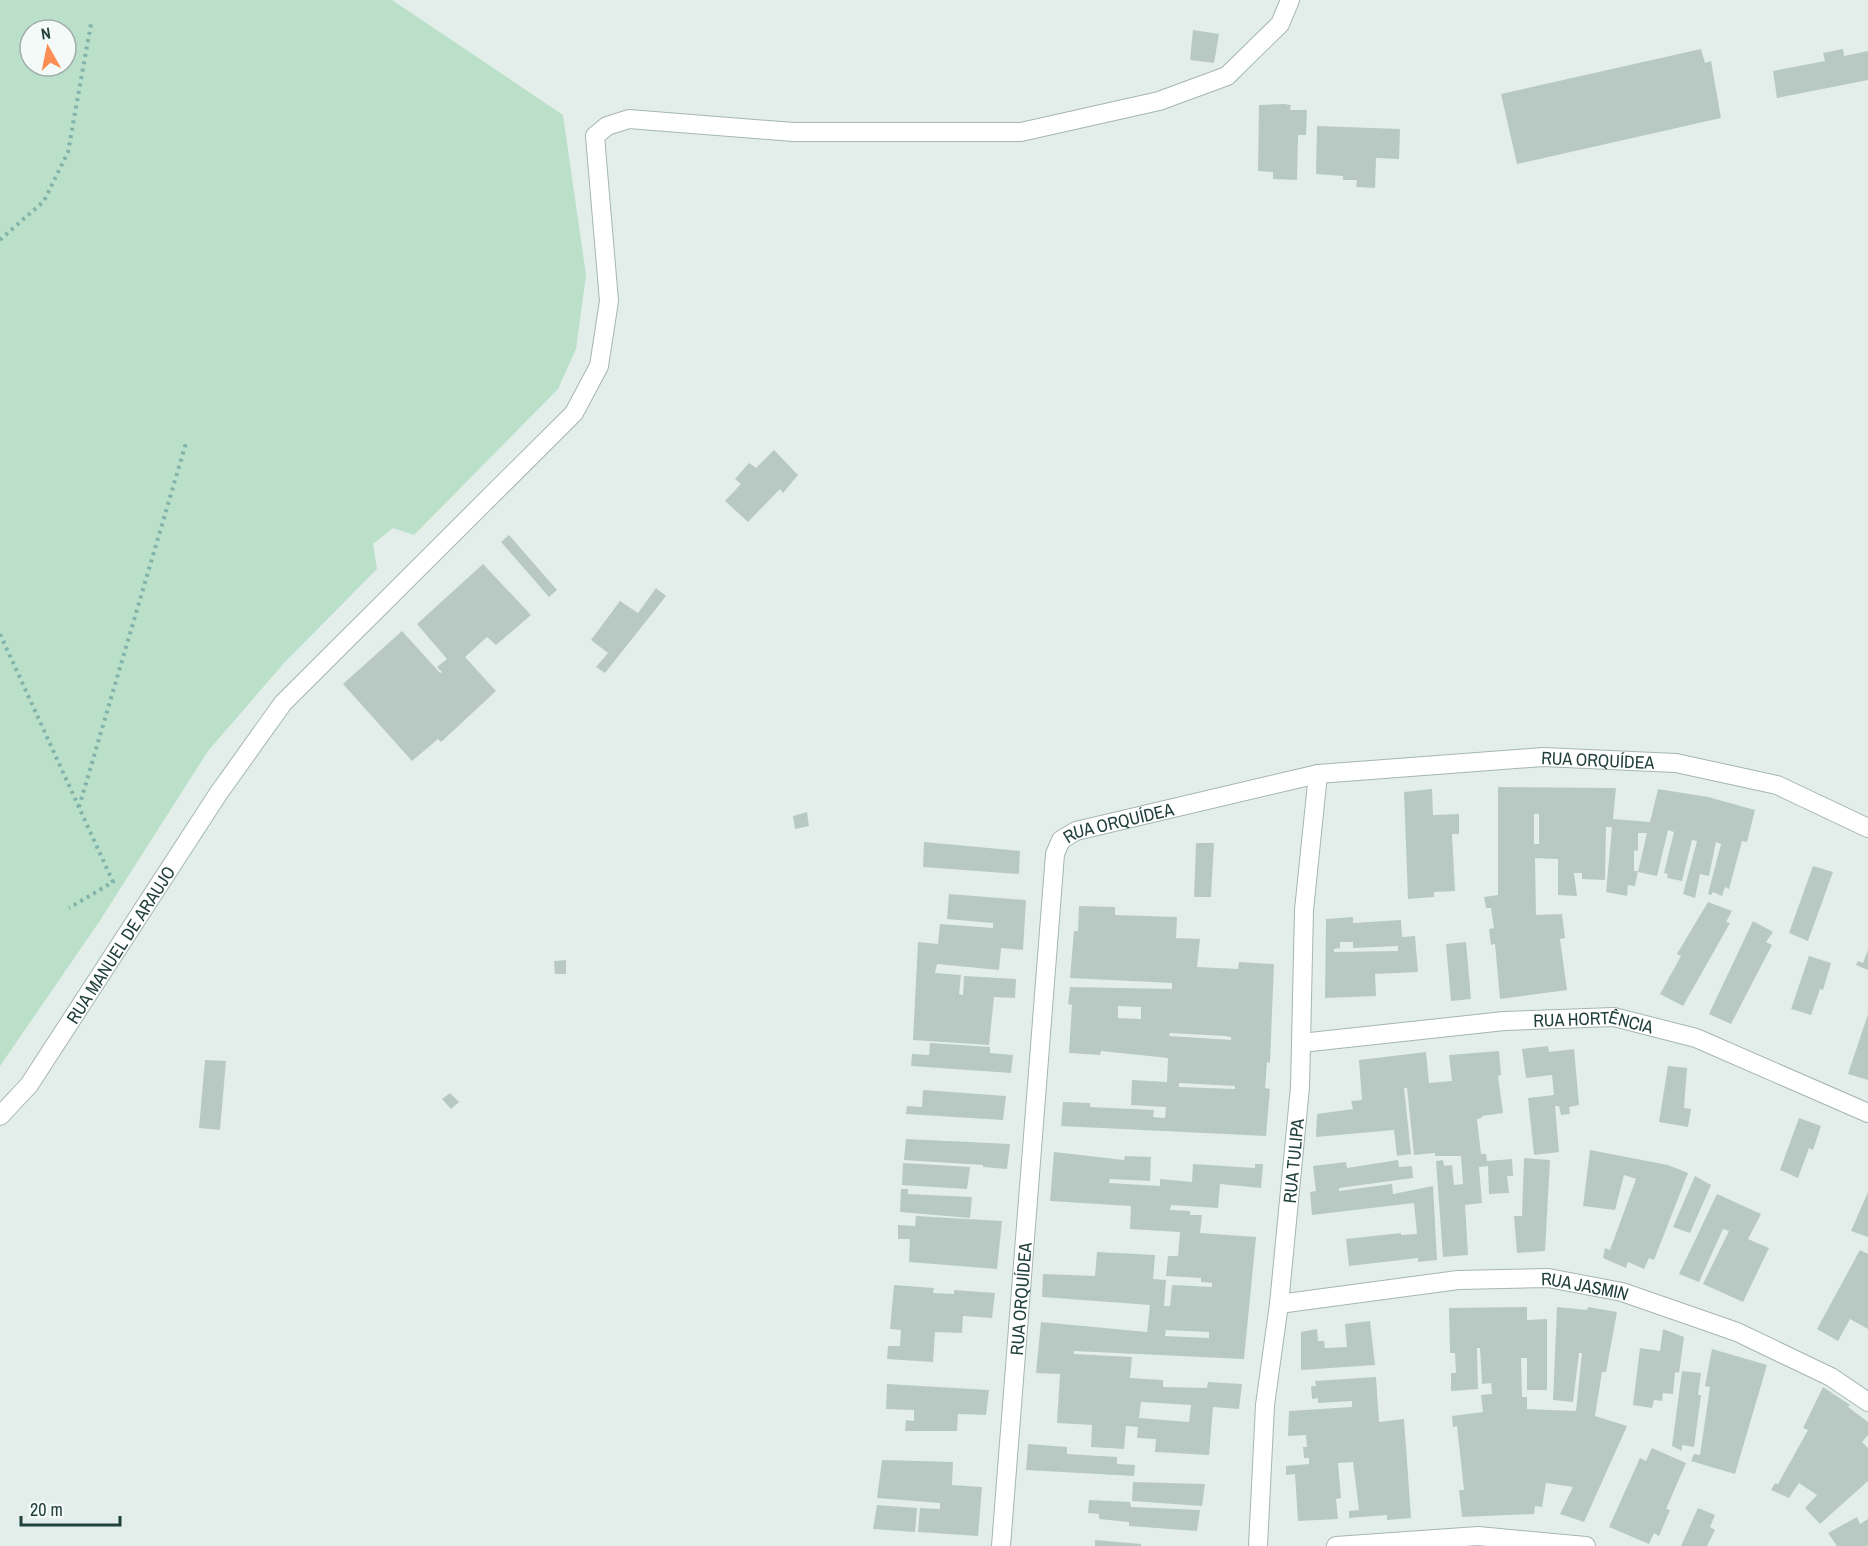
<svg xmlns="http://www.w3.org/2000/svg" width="1868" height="1546" viewBox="0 0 1868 1546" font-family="'Archivo Narrow',sans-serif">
	<rect width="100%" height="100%" fill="#e3eeea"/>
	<path fill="#bae0c9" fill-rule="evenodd" d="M0,0H392L563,115L586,275L576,349L558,389L414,535L393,528L373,544L377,569L284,663L208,751L99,922L0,1066ZM30,30H66V66H30Z"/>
	<g fill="#b8c9c3" fill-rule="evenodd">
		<path d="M1193,30L1219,34L1214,63L1190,60Z"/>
		<path d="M1701,49L1705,63L1711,61L1721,118L1517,164L1501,94Z"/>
		<path d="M1843,49L1844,56L1868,51V80L1777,98L1773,71L1825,61L1823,53Z"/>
		<path d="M1284,104L1291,105L1290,110H1307L1306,135H1298L1297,180L1273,179V172L1258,171L1259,105Z"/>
		<path d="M1317,126L1400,129L1399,159L1376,158L1375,188L1356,187L1357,180H1343V176L1316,174Z"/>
		<path d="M774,450L798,475L783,493L780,489L748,522L725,501L741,484L735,479L749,463L756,468Z"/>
		<path d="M509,535L557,590L549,597L501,542Z"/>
		<path d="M483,564L531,615L496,645L487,637L465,657L496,691L441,742L438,739L412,761L343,684L402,631L440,673L442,672L437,667L447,659L417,624Z"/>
		<path d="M656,588L666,596L605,673L596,667L608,653L591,640L620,601L638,613Z"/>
		<path d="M1498,787L1616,788L1613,819L1650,822L1658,789L1708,797L1755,810L1747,842L1742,841L1729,889L1725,887L1722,896L1713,892L1711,895L1708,894L1721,844L1716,842L1709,876L1700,874L1695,898L1683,894L1697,841L1692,840L1682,881L1667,878L1668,874L1664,873L1674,832L1668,830L1657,876L1638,872L1647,833H1638V851L1634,850V871H1638L1635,886L1628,885L1627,896L1606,892L1612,827H1606L1605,880L1582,879V873H1574L1577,896L1558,895V859L1535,858L1536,915L1562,914L1565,938L1560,939L1567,990L1500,999L1495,944L1491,945L1489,929L1494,928L1491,908H1486L1484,897L1498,895ZM1534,814H1539V844H1534Z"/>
		<path d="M1432,789L1433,815L1459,814V834H1452L1455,891L1434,892V897L1408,899L1404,792Z"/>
		<path d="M807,812L809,826L795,829L793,816Z"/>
		<path d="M924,842L1020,851L1019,874L923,867Z"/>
		<path d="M1196,843H1214L1211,897H1194Z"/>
		<path d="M1813,866L1833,872L1808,941L1789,933Z"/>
		<path d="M949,894L1026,900L1023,950L1001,948L999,970L937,964L936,968L935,973L961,975L959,994L963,995L964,976L1016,979L1015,998L994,997L989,1045L913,1040L918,942L938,944L940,924L993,928V923L947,919Z"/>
		<path d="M1708,902L1732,911L1726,922L1730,923L1683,1006L1660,994L1681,956L1677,954Z"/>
		<path d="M1079,906L1115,907V915L1177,917L1176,938L1200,939L1197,967L1238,969L1239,962L1274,964L1270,1063L1267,1062L1265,1088L1270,1089L1266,1136L1061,1126L1063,1102L1090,1103V1107L1154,1110L1153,1117L1165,1118L1166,1107L1131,1105L1132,1080L1167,1082L1168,1058L1101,1051L1100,1055L1069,1053L1072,1005L1068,1004L1070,987L1172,989V983L1070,978L1074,931H1078ZM1118,1006L1141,1007V1019L1118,1018ZM1170,1033L1225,1036L1231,1037V1040L1169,1036ZM1179,1083L1235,1086V1089L1179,1087Z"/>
		<path d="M1353,917V923L1401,920L1402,937L1415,936L1418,972L1375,974L1376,996L1325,998L1326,919ZM1340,942H1353V948L1398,946V951L1334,952V949L1340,948Z"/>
		<path d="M1753,921L1773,932L1766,942L1772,945L1731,1024L1709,1014Z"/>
		<path d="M1466,942L1471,999L1451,1001L1446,944Z"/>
		<path d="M1868,950V970L1856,965L1858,961L1863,963Z"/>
		<path d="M1809,956L1831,963L1823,990L1820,989L1811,1015L1791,1009Z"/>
		<path d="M566,960V974H555L554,961Z"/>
		<path d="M1868,1014V1080L1848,1074Z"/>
		<path d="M930,1043L990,1047V1053L1013,1055L1011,1073L911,1066L912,1054L929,1055Z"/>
		<path d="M1548,1046L1549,1052L1574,1049L1579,1105L1569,1107L1570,1114L1561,1115L1559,1106H1555L1559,1152L1534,1155L1528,1098L1554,1095L1552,1075L1526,1078L1522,1049Z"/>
		<path d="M1499,1051L1501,1075L1498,1076L1503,1113L1482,1116V1118L1477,1119L1481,1154H1486L1487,1161L1512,1159L1513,1176H1507L1509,1193L1489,1194L1488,1166L1479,1167L1482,1203L1465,1205L1468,1255L1443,1257L1436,1161L1443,1160L1444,1166L1452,1165L1454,1185L1463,1184L1461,1156H1435V1153L1414,1155L1407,1088H1404L1411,1154L1397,1156L1394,1130L1316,1137L1317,1114L1353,1109L1351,1101L1362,1100L1359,1060L1426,1052L1429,1083L1452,1081L1449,1055Z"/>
		<path d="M205,1060L226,1061L220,1130L199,1128Z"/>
		<path d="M1668,1066L1687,1068L1684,1108L1691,1109L1688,1127L1659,1122Z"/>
		<path d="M923,1090L1006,1096L1003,1120L906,1114L907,1106L922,1107Z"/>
		<path d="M450,1093L459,1102L451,1109L442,1099Z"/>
		<path d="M1799,1118L1821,1126L1813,1150L1809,1148L1798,1178L1780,1170Z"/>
		<path d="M906,1139L1010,1144L1007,1169L983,1167V1165L904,1160Z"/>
		<path d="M1590,1150L1668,1165L1688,1173L1654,1260L1649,1258L1644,1269L1628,1262L1626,1268L1603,1258L1605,1248L1610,1250L1636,1179L1624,1175L1615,1210L1583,1206Z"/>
		<path d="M1054,1152L1124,1160L1125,1156L1151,1157L1150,1181L1110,1179L1109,1183L1160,1186V1179L1192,1182L1193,1164L1255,1168V1164H1263L1261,1188L1220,1184L1218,1208L1171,1205L1170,1210L1190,1211V1215H1202L1200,1233L1256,1237L1244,1359L1074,1351V1354L1132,1357L1130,1378L1163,1380V1387L1207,1388L1208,1382L1242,1384L1239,1409L1213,1407L1209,1455L1155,1452L1156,1439L1137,1438L1138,1427L1126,1426L1124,1449L1091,1447L1092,1425L1057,1423L1060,1374L1036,1373L1041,1322L1147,1332L1150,1305L1042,1297L1043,1274L1095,1276L1097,1252L1155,1255L1153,1279L1166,1280L1164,1306H1170L1172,1285L1212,1287V1283L1201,1282V1278L1166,1276L1168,1256H1178L1180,1232L1130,1229L1131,1206L1050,1201ZM1166,1330L1209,1332V1338L1165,1336ZM1141,1402L1191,1405L1189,1422L1139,1418Z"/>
		<path d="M1524,1158L1550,1160L1545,1251L1517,1253L1514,1216H1522Z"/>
		<path d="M1398,1160L1399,1167L1412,1166L1413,1178L1339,1188V1191L1392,1184L1393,1194L1433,1186L1437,1260L1418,1262V1258L1349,1266L1346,1239L1401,1233V1235L1417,1234L1414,1203L1312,1215L1310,1192L1316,1191L1313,1166L1346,1162L1347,1168Z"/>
		<path d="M903,1163L970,1167L967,1189L902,1185Z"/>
		<path d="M1695,1176L1711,1185L1690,1233L1673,1227Z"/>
		<path d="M901,1189H908V1194L972,1197L970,1218L900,1212Z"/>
		<path d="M1868,1192V1237L1851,1231Z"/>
		<path d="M1717,1194L1761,1214L1748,1239L1769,1248L1743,1302L1703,1284L1729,1231L1723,1229L1699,1282L1679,1274Z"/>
		<path d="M916,1216L1002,1221L997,1269L909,1262L910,1239H898V1225L915,1226Z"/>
		<path d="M1860,1250L1868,1254V1329L1850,1319L1838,1341L1817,1329Z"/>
		<path d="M894,1285L934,1288L933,1293L954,1294V1290L995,1293L992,1318L963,1316L962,1333L935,1332L933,1362L887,1359L888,1346H900L901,1330L890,1329Z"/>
		<path d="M1527,1307V1320L1547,1319V1390H1527V1358H1521L1522,1397H1527V1409L1576,1411L1582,1353H1579L1573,1402L1553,1400L1557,1307L1587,1310L1588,1307L1617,1312L1606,1372H1602L1595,1416L1627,1426L1584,1522L1560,1514L1573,1487L1546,1483L1542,1507L1535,1506L1534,1514L1462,1517L1459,1490H1464L1457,1426L1453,1427L1452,1416L1483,1412L1481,1395L1492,1394L1491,1383L1482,1384L1480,1348H1477L1478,1389L1451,1391V1373H1456L1455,1353H1450L1449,1308Z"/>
		<path d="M1370,1321L1375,1365L1301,1370V1332L1317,1329L1318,1341H1324L1325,1348L1347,1347L1345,1324Z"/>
		<path d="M1663,1329L1684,1337L1679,1373L1675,1372L1673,1394L1663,1393L1662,1401L1654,1400L1652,1408L1633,1405L1640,1348L1660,1351Z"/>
		<path d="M1712,1349L1767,1365L1735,1474L1691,1461L1694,1454L1700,1455L1710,1387L1705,1386Z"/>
		<path d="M1682,1371L1701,1373L1698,1395H1701L1694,1447L1682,1445V1451L1672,1446Z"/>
		<path d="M1376,1377L1379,1422L1404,1419L1411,1518L1387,1520V1515L1349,1518V1511L1359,1510L1353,1462L1338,1463L1341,1498L1336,1499L1338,1519L1298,1521L1295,1474L1286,1475V1466L1309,1464V1458H1304L1303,1447H1307L1306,1435L1288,1436L1289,1411L1352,1407V1401L1318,1403V1398L1312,1399L1311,1386H1316L1315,1381Z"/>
		<path d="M887,1384L989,1390L986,1415L958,1414L957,1431H905L906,1420L914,1421V1410L886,1409Z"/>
		<path d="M1823,1387L1850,1405L1848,1407L1868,1422V1435L1862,1442L1868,1448V1481L1820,1524L1805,1508L1817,1495L1799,1483L1789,1498L1771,1490L1775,1483L1778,1484L1808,1430L1803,1428Z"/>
		<path d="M1028,1444L1067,1447V1454L1117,1457V1464L1135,1465L1134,1476L1026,1470Z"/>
		<path d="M1652,1448L1686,1463L1666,1509L1670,1510L1659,1536L1654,1533L1649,1544L1609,1527L1640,1458L1646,1461Z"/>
		<path d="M882,1460L953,1462L952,1485L982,1487L978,1536L918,1532L920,1508L940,1509V1503L877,1498Z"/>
		<path d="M1133,1482L1205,1484L1202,1506L1132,1501Z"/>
		<path d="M1089,1500L1130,1502L1131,1507L1200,1510L1197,1531L1129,1526V1522L1099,1519V1514L1088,1513Z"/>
		<path d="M877,1505L917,1508L915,1532L873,1529Z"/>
		<path d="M1698,1508L1715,1515L1710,1527L1715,1530L1707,1546H1681Z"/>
		<path d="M1857,1517L1860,1524L1868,1519V1546H1837L1828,1533Z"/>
		<path d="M1095,1540L1141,1544V1546H1095Z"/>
	</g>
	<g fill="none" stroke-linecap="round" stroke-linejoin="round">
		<g stroke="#a5b6b2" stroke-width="20">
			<g id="street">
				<path id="s1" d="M1301,1043L1504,1021L1614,1017L1696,1038L1868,1113"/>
				<path id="s2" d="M0,1116L29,1085L218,794L283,703L574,413L599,366L609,301L595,136L607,126L629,119L793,132H1021L1159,101L1227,76L1280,24L1290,0"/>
				<path id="s3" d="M1279,1304L1458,1280L1548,1278L1622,1292L1737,1332L1831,1377L1868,1402"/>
				<path id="s4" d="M1001,1546L1055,854L1061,840L1076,831L1318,774L1543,757L1676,763L1777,785L1868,828"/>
				<path id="s5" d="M1258,1546L1265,1405L1279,1304L1300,1087L1304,910L1318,774"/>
				<path d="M1336,1546L1478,1536L1586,1546"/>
			</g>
		</g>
		<g stroke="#81b3a9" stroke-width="4" stroke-dasharray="3 4.5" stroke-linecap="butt">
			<path d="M0,240L44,201L68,152L91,24"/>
			<path d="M0,634L113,882L69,908"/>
			<path d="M79,807L186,443"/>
		</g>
		<use href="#street" stroke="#fff" stroke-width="18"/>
	</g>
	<g text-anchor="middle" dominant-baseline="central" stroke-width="6" stroke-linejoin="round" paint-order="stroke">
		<g font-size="18" fill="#21403b" stroke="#f4faf7">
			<text stroke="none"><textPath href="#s4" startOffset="1256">RUA ORQUÍDEA</textPath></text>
			<text stroke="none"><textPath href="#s4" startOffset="770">RUA ORQUÍDEA</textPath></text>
			<text stroke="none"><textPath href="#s2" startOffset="210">RUA MANUEL DE ARAUJO</textPath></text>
			<text stroke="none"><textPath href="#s1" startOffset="294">RUA HORTÊNCIA</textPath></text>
			<text stroke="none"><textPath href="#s5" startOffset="387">RUA TULIPA</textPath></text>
			<text stroke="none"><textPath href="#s3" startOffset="308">RUA JASMIN</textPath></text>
			<text stroke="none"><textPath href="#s4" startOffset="248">RUA ORQUÍDEA</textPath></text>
		</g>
	</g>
	<g transform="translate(48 48) rotate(351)"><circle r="28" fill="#f4faf7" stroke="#a0b0ac" stroke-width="1.5"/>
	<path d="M0-4.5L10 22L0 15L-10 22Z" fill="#fb8e54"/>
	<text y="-9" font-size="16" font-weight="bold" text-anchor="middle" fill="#21403b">N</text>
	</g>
	<path d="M21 1516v9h99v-9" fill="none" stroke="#21403b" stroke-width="3"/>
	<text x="30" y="1516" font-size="18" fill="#21403b" stroke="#f4faf7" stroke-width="4.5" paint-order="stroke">20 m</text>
</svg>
